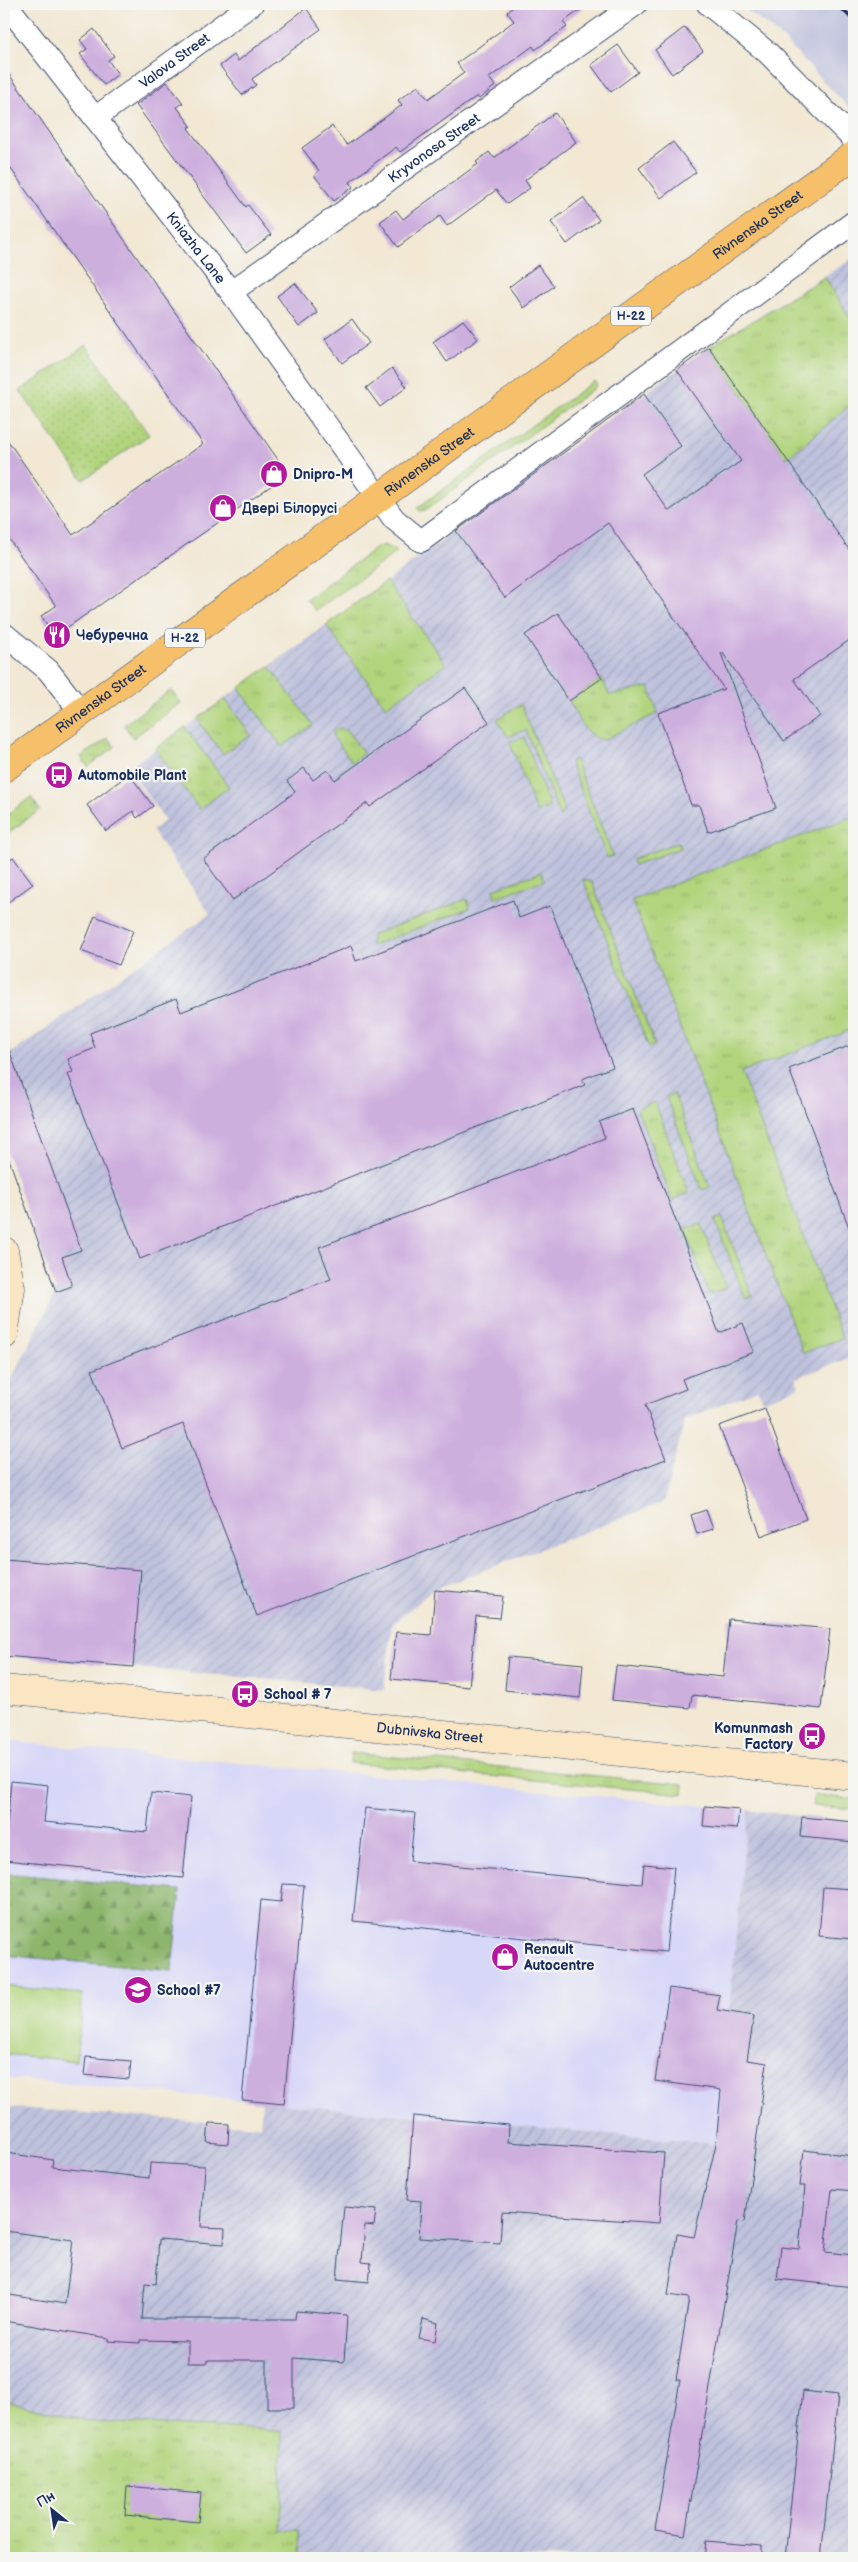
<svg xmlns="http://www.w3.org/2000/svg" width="858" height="2562" viewBox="0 0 858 2562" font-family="'Balsamiq Sans',sans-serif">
	<defs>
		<pattern id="industrial-furrows" width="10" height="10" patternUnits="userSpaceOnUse" patternTransform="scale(1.25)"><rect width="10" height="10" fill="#bfc2dd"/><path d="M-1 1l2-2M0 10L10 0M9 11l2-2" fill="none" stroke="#a4a7c0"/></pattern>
		<pattern id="grass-tufts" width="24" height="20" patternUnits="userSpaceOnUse" patternTransform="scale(1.25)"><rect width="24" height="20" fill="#b1d47c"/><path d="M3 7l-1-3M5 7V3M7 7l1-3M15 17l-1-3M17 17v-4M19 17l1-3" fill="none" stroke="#98b66e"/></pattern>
		<pattern id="forest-firs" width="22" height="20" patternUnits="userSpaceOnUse" patternTransform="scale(1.25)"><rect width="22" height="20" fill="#8cb66c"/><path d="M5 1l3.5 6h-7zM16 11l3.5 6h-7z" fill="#72945c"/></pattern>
		<pattern id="park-dots" width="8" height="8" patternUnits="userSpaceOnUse" patternTransform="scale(1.25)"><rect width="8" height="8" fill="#b1d47c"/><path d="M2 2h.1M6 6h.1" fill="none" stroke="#98b66e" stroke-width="1.8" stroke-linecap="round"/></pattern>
	</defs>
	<rect width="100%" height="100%" fill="#f6f6f2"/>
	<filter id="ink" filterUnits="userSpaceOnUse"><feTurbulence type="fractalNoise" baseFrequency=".02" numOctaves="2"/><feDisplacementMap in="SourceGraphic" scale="10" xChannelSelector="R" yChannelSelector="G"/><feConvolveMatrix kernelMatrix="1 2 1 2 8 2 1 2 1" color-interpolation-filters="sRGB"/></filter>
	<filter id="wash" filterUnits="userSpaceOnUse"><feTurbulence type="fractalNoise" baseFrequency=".0096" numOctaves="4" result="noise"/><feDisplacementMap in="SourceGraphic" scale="20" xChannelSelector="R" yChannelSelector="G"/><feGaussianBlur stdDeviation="1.12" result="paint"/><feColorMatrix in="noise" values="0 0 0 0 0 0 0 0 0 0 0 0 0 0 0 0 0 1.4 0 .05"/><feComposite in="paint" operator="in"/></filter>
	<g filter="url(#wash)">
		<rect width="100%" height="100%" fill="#f2e8d3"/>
		<path fill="#d7d7f8" d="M4,1741L748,1810L716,2144L4,2078Z"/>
		<g fill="url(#industrial-furrows)">
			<path d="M854,258V1356L796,1378L799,1387L763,1401L758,1390L685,1419L664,1502L432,1590L392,1625L384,1690L4,1656V1394L56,1292L4,1145V1055L11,1053L210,914L152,830L165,821L129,768L709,347Z"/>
			<path d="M748,1810L854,1822V2558H301L298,2531L281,2532V2430L93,2422L4,2401V2107L260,2126L262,2102L716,2144Z"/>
		</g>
		<path fill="#bfc2dd" d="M739,4H854V113L782,38Z"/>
		<g fill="url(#grass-tufts)" stroke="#66826d">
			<path d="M825,277L854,324V402L786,459L709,347Z"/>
			<path d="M594,381L597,384L593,389L426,510L420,511L417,508Z"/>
			<path d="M384,545L397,552L315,611L306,599L377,547Z"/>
			<path d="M386,581L446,664L386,707L326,625Z"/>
			<path d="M269,666L313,725L282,747L239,688Z"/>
			<path d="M602,678L609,695L649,687L658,713L603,740C584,736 578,717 569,701Z"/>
			<path d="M171,690L181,703L133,738L124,725Z"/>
			<path d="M225,699L251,735L223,754L197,719Z"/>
			<path d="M521,704L564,809L560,817L526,730L508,737L497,719Z"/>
			<path d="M185,727L229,787L199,809L155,749Z"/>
			<path d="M341,728L348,732L364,753L352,762L333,736V730Z"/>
			<path d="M524,737L550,807L536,812L510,742Z"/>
			<path d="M108,738L115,747L88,767L81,757Z"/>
			<path d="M575,759L613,856L607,858L570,762Z"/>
			<path d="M31,797L40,810L4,836V817Z"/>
			<path d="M854,816V1029L741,1072L842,1338L803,1353L632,900Z"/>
			<path d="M679,842L681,848L634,865L632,859Z"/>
			<path d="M541,872L544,880L495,898L494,889Z"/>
			<path d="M583,879L592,882L655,1045L649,1048Z"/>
			<path d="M467,899L470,908L371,946L372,935Z"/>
			<path d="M674,1094L710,1187L702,1190L666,1097Z"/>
			<path d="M655,1102L689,1193L672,1200L637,1109Z"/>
			<path d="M722,1217L752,1296L745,1298L715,1220Z"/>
			<path d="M701,1224L726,1288L709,1294L685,1230Z"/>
			<path d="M351,1753L684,1784L683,1794L350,1763Z"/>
			<path d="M814,1795L854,1799V1809L813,1806Z"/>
			<path d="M4,2401L93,2422L282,2430L281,2532L298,2530L301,2558H4Z"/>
		</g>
		<path fill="url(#forest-firs)" stroke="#547265" d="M4,1873L180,1890L172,1971L4,1955Z"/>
		<path fill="url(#park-dots)" stroke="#66826d" d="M86,345L149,435L83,480L20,391Z"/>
		<path fill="#b1d47c" stroke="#66826d" d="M4,1986L83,1994L76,2061L4,2054Z"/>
		<g id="blocks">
			<g fill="#cdafde">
				<path d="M517,4H589L563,22L567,27L535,50L533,46L489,78L495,86L479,99L477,96L400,152L396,147L350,182L353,187L334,201L314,175L319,171L302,148L332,126L347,145L402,105L398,100L418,86L428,99L464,73L457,63L514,21L507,12Z"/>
				<path d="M306,8L321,29L252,79L256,85L242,95L220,66L234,55L238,61Z"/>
				<path d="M685,27L703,51L672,74L655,50Z"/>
				<path d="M94,29L114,56L108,60L118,74L104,85L80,54L87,49L80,40Z"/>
				<path d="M618,45L638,72L611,92L591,65Z"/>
				<path d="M4,67L288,474L55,636L41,616L56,606L4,532V435L73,535L203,444L4,159Z"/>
				<path d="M167,82L183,103L177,107L191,126L188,128L246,207L248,205L271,235L246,253L136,105Z"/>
				<path d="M555,113L576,142L525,180L530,188L507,204L496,190L447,226L440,216L398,247L380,222L396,210L403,219L478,164L476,162L489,152L494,158Z"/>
				<path d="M673,142L696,172L661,198L639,168Z"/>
				<path d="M583,198L599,220L567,244L551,222Z"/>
				<path d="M538,265L554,286L524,308L509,287Z"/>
				<path d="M295,283L318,313L299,327L277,296Z"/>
				<path d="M352,319L369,343L342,363L325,339Z"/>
				<path d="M463,320L478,339L447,362L433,342Z"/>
				<path d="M709,347L854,557V637L794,679L820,716L784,741L722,652L721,653L776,808L708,832L699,805H691L658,713L724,689L608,523L505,598L456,531L644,394L681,446L642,474L669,511L741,461L677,370Z"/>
				<path d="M392,368L407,387L380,407L366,388Z"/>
				<path d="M558,613L602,678L569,701L525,635Z"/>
				<path d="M465,688L489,722L370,807L367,803L233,900L203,859L295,792L287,781L304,768L313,780L327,770L335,780Z"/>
				<path d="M129,774L153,806L137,818L133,811L106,831L87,805Z"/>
				<path d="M13,857L33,884L4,905V864Z"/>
				<path d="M513,900L519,918L550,906L613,1067L582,1079L585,1085L140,1259L68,1074L73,1072L68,1059L95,1048L90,1033L176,999L181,1012L351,946L356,961Z"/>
				<path d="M95,916L133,931L119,965L81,951Z"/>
				<path d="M4,1041H6L81,1250L62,1257L72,1286L56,1292L4,1145Z"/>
				<path d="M854,1044V1238H853L789,1069Z"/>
				<path d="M633,1109L719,1333L743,1323L754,1352L682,1379L686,1389L645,1405L666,1459L257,1616L183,1424L122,1448L92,1370L331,1279L319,1247L605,1138L599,1122Z"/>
				<path d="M765,1409L806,1519L761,1536L719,1426Z"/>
				<path d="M706,1510L713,1529L697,1534L691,1515Z"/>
				<path d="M4,1559L141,1570L133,1667L4,1656Z"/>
				<path d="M435,1590L503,1596L500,1618L476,1616L469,1687L391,1679L396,1632L431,1635Z"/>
				<path d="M729,1619L830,1629L821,1709L692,1695L690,1708L612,1700L616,1666L723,1677Z"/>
				<path d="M508,1657L583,1664L580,1698L505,1690Z"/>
				<path d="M11,1781L48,1785L44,1822L147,1832L151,1793L191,1797L183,1878L4,1860Z"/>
				<path d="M705,1806L739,1809L737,1829L703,1826Z"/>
				<path d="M365,1808L415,1813L410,1861L642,1884L644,1864L674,1867L666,1952L353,1921Z"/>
				<path d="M802,1817L854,1822V1842L800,1837Z"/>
				<path d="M283,1884L304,1885L284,2104L242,2100L261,1900L281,1902Z"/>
				<path d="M823,1887L854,1889V1939L819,1936Z"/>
				<path d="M669,1988L720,1995L717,2010L754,2016L747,2060L767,2063L745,2222L738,2221L685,2535L655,2530L680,2380H676L689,2298L668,2295L677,2234L694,2237L716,2144L721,2090L655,2081Z"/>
				<path d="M86,2057L131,2061L129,2079L84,2075Z"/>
				<path d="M413,2116L509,2125L508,2142L664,2153L659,2223L502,2212L500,2243L419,2238L421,2201L407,2200Z"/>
				<path d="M209,2123L229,2124L228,2144L207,2142Z"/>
				<path d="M804,2150L854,2156V2191L832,2189L825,2252L854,2255V2287L777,2279L781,2247L799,2249L805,2186H800Z"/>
				<path d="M6,2153L53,2160L52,2167L149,2178L150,2163L205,2166L201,2227L225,2228L224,2244L159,2239L156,2284L145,2283L142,2319H295L296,2311L347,2315L344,2362L294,2358V2408H267V2360H208V2363H188V2341L140,2340V2343L108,2341V2338L4,2321V2294L65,2304L73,2240L4,2231Z"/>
				<path d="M344,2207L376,2210L374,2226L365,2225L362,2262L371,2263L369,2282L337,2279Z"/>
				<path d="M423,2319L438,2323L435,2341L419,2338Z"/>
				<path d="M803,2391L838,2395L821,2558H785Z"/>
				<path d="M127,2486L201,2493L198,2522L125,2515Z"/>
				<path d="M706,2541L762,2546V2558H704Z"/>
			</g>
		</g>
	</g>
	<g filter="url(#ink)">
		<use href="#blocks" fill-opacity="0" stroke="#3b4b70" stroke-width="1"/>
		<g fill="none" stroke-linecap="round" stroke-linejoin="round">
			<g stroke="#3b4b70" stroke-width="24">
				<g id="street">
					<path id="s1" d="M6,4L231,292L394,519L421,541L854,222"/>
					<path d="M708,4L768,53L854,140"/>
					<path id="s2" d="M95,118L252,4"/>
					<path id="s3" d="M231,292L636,4"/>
					<path d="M4,634L48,670L81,712"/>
				</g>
			</g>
			<g stroke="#3b4b70" stroke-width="29">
				<g id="secondary">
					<path d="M4,1251L11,1288L4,1335"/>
					<path id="s4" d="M4,1689L854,1776"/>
				</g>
			</g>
			<g stroke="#3b4b70" stroke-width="29">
				<g id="primary">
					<path id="s5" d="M4,768L854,155"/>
				</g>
			</g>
			<use href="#street" stroke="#fff" stroke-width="22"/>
			<use href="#secondary" stroke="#fbe6c4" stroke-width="28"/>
			<use href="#primary" stroke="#f6c06b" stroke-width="28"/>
			<path stroke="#1b2f5e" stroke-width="4" d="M837,4L854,20"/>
		</g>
	</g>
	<defs>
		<g id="shop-disc" transform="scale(1.4375)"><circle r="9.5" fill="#b5179e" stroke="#f6f6f2"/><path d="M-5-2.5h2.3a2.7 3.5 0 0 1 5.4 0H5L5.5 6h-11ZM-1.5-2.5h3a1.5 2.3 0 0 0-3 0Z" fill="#fff"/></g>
		<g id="restaurant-disc" transform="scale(1.4375)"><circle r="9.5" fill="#b5179e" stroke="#f6f6f2"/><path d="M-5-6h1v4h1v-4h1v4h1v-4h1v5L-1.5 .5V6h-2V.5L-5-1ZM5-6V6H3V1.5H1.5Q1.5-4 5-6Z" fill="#fff"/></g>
		<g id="bus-disc" transform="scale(1.4375)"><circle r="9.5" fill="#b5179e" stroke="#f6f6f2"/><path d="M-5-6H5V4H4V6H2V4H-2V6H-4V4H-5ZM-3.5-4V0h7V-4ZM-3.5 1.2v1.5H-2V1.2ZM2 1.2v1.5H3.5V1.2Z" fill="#fff"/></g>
		<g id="school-disc" transform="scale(1.4375)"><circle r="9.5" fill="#b5179e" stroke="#f6f6f2"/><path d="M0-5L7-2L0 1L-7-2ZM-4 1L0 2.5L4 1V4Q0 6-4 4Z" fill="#fff"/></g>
	</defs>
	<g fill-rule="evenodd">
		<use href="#shop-disc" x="274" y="474"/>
		<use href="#shop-disc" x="223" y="508"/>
		<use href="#restaurant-disc" x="57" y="635"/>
		<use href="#bus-disc" x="59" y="775"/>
		<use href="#bus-disc" x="245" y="1694"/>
		<use href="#bus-disc" x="812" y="1736"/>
		<use href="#shop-disc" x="505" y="1957"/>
		<use href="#school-disc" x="138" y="1990"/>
	</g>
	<g text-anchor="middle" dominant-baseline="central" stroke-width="4.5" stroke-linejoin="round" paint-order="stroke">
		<g fill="#f6f6f2" stroke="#5d6b8a" stroke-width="1">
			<rect x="611" y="306.5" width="40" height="19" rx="4"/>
			<rect x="165" y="628.5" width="40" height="19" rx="4"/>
		</g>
		<g font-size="12" font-weight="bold" fill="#1b2f5e">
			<text x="631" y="316">Н-22</text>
			<text x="185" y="638">Н-22</text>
		</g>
		<g font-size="14" fill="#1b2f5e" stroke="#f6f6f2">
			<text stroke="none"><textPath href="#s2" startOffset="98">Valova Street</textPath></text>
			<text stroke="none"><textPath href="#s3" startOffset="249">Kryvonosa Street</textPath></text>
			<text stroke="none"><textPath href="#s5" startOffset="929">Rivnenska Street</textPath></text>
			<text stroke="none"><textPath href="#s1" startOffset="309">Kniazha Lane</textPath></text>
			<text stroke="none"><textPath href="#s5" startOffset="524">Rivnenska Street</textPath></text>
			<text stroke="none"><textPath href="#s5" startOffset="119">Rivnenska Street</textPath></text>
			<text stroke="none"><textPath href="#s4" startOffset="428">Dubnivska Street</textPath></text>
		</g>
		<g font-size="14" font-weight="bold" fill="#1b2f5e" stroke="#f6f6f2" text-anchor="start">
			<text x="293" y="474">Dnipro-M</text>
			<text x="242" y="508">Двері Білорусі</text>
			<text x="76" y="635">Чебуречна</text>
			<text x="78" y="775">Automobile Plant</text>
			<text x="264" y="1694">School # 7</text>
			<text x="793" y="1728" text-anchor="end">Komunmash<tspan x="793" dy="16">Factory</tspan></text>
			<text x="524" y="1949">Renault<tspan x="524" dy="16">Autocentre</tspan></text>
			<text x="157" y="1990">School #7</text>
		</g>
	</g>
	<rect width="858" height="2562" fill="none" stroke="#f6f6f2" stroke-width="20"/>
	<g transform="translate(52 2510) rotate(330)" stroke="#f6f6f2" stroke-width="4" paint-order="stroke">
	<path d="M0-4L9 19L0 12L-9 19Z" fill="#1b2f5e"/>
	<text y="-8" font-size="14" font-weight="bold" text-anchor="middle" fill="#1b2f5e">Пн</text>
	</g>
</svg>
